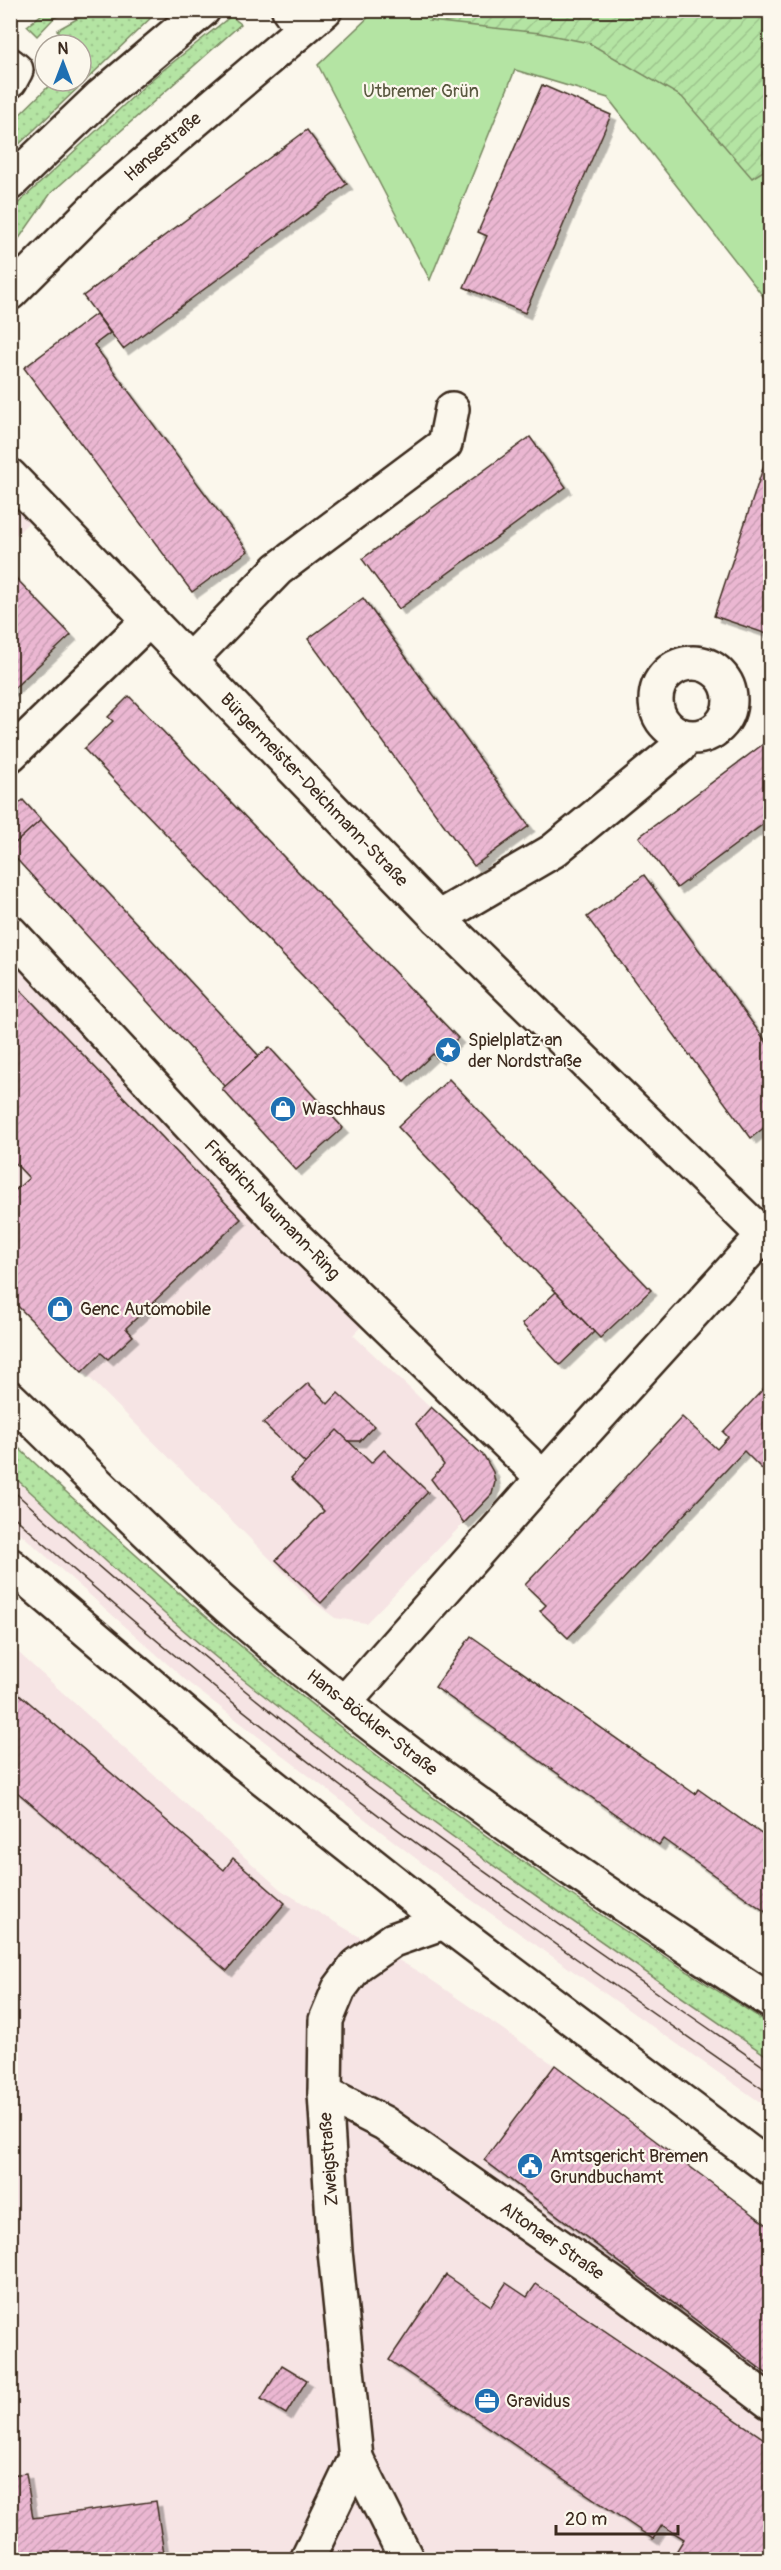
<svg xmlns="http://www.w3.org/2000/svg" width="781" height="2570" viewBox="0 0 781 2570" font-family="Pangolin,sans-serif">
	<defs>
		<pattern id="grass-dots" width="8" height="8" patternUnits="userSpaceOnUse" patternTransform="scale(1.5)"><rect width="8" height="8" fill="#b4e4a3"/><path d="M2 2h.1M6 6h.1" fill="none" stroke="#9cc48c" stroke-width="1.8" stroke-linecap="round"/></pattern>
		<pattern id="garden-furrows" width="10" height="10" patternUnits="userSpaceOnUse" patternTransform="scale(1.5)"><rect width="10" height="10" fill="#b4e4a3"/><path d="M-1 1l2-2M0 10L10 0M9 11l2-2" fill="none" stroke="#9cc48c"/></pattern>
		<pattern id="building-hatch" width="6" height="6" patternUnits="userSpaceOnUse" patternTransform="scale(1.5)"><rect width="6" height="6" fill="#ebb7d2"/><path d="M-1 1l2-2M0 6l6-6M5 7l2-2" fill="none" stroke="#ca9eb4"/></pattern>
		<filter id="shadow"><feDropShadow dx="5.5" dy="5.5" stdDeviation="0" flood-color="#0004"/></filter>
	</defs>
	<rect width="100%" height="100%" fill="#fbf7ec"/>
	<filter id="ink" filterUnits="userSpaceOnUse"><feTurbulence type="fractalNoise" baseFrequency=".0167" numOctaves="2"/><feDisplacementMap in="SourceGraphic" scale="12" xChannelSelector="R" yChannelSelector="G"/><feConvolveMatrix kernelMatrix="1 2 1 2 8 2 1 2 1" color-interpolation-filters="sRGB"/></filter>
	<g filter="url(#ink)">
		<g fill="#f6e4e4">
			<path d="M11,477L41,510L11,540Z"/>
			<path d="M10,928L379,1307L353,1335L489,1463L495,1482L492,1494L366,1623L335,1618L312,1601L11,1299Z"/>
			<path d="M10,1474L147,1599L252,1687L513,1881L770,2058V2109L453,1887L190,1684L11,1525Z"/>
			<path d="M10,1645L281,1890L427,1977L550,2062L770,2229V2559H11Z"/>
		</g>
		<g fill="url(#grass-dots)" stroke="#788760" stroke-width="1.5">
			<path d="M46,11H68L54,18L37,36L27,26Z"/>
			<path d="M91,11H158L11,152V123L54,81H81V45H72L57,30Z"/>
			<path d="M231,16L241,24L51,193L11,250V210L152,79Z"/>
			<path d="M10,1440C116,1539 224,1636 338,1725C476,1834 622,1931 770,2024V2058C596,1938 420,1818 253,1687C168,1621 90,1546 11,1474Z"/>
		</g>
		<path fill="#b4e4a3" stroke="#788760" stroke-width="1.5" d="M375,11H770V305L608,98L515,70L430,280L318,65Z"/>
		<path fill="url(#garden-furrows)" stroke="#788760" stroke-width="1.5" d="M454,10L770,11V167L752,178L682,97L589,43L540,33L430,21Z"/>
		<g fill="url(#building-hatch)" stroke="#3b2a1e" stroke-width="1.5" filter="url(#shadow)">
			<path d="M542,85L611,115L525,313L464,287L487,236L478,232Z"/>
			<path d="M307,130L347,184L123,349L83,296Z"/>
			<path d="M96,314L110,333L94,345L248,551L192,592L24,368Z"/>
			<path d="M530,437L566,487L399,609L362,559Z"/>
			<path d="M770,447V635L714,616Z"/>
			<path d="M10,572L71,635L10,692Z"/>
			<path d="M363,598L529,826L474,866L308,639Z"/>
			<path d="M129,696L458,1038L437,1058L433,1054L404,1081L84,749L113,721L108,717Z"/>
			<path d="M770,739V819L677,888L639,837Z"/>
			<path d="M23,800L41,820L10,848V812Z"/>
			<path d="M41,820L259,1056L226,1087L10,852V848Z"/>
			<path d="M644,875L770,1047V1123L751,1138L587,917Z"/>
			<path d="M10,979L241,1219L126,1328L133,1336L108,1359L101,1353L82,1372L10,1298V1195L29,1178L10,1158Z"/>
			<path d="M269,1047L343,1128L296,1170L222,1089Z"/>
			<path d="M449,1079L651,1290L600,1338L398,1127Z"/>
			<path d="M556,1292L594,1332L560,1365L522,1324Z"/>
			<path d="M308,1383L328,1404L338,1393L374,1426L360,1441H329L306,1464L263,1423Z"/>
			<path d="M769,1383L770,1477L744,1451L568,1638L540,1611L546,1605L525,1585L682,1417L717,1449L728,1437L723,1432Z"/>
			<path d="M431,1407L484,1456L493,1472L495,1482L492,1494L464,1523L431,1479L444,1465L416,1424Z"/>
			<path d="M337,1430L371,1463L384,1450L428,1492L321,1603L276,1560L324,1511L291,1478Z"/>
			<path d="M471,1636L695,1794L698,1789L770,1840V1915L663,1839L659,1845L435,1687Z"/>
			<path d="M10,1686L224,1870L233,1858L285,1903L227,1971L10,1786Z"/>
			<path d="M555,2065L770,2227V2376L484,2160Z"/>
			<path d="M446,2275L491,2306L506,2283L527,2297L536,2284L770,2443V2560H671L684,2539L662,2525L653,2539L389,2360Z"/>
			<path d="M282,2365L307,2380L286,2414L261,2399Z"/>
			<path d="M26,2473L33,2518L156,2501L165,2560H10V2475Z"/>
		</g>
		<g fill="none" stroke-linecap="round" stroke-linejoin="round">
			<g stroke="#3b2a1e" stroke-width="38">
				<g id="street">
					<path d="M289,10L302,28"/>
					<path d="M10,65L16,70L10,81"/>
					<path d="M10,476L438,918L770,1242"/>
					<path d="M189,661L278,569L445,444L452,409"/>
					<circle cx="693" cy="700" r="37"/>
					<path d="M10,755L149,620"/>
					<path d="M438,918L553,851L679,747L684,737"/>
					<path d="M10,932L278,1220L543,1478L770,1228"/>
					<path d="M345,1702L543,1478"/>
					<path d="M325,2093L384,2123L619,2288L770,2402"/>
					<path d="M356,2458L407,2560"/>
					<path d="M307,2560L356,2458L335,2251L325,2093L326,2020L339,1989L357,1965L393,1940L444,1922"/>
				</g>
			</g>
			<g stroke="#3b2a1e" stroke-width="38">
				<g id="secondary">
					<path d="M10,183L101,96L203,10"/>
					<path d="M10,293L110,193L325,10"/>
				</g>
			</g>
			<g stroke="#3b2a1e" stroke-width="38">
				<g id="primary">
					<path d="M10,1398C83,1468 153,1541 229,1608C398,1755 583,1880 770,2001"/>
					<path d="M10,1565L230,1752L444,1922L770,2168"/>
				</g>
			</g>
			<use href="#street" stroke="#fbf7ec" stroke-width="33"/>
			<use href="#secondary" stroke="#fbf7ec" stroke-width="33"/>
			<use href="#primary" stroke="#fbf7ec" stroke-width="33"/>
			<g stroke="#3b2a1e" stroke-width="1.5">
				<path d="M10,1488C88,1558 166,1626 247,1692C414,1828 594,1948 770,2071"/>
				<path d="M10,1513C247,1729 508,1913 770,2094"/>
			</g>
		</g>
	</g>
	<defs>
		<g id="sight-disc" transform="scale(1.35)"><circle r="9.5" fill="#1f6fb2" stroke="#fbf7ec"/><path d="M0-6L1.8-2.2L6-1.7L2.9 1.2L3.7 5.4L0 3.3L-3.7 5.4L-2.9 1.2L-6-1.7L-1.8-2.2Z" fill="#fff"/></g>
		<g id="shop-disc" transform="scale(1.35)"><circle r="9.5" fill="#1f6fb2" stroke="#fbf7ec"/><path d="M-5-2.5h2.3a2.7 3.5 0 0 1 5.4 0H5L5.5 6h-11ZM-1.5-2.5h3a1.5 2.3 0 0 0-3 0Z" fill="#fff"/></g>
		<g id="civic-disc" transform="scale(1.35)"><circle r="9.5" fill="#1f6fb2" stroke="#fbf7ec"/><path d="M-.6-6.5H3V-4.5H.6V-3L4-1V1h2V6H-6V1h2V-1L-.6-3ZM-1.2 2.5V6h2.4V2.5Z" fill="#fff"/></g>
		<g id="office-disc" transform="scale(1.35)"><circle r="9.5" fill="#1f6fb2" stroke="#fbf7ec"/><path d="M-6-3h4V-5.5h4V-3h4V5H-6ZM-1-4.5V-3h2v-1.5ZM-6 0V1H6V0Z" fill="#fff"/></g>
	</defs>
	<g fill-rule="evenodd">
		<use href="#sight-disc" x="448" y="1050"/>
		<use href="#shop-disc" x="283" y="1109"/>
		<use href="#shop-disc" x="60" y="1309"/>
		<use href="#civic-disc" x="530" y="2166"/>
		<use href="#office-disc" x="487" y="2401"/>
	</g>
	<g text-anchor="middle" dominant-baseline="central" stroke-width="4.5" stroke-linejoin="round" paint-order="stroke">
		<g font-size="18" fill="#59583f" stroke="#fbf7ec">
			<text x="421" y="91">Utbremer Grün</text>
		</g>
		<g font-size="18" fill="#3b2a1e" stroke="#fbf7ec">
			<text transform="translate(163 147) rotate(-41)">Hansestraße</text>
			<text transform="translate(314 790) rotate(46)">Bürgermeister-Deichmann-Straße</text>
			<text transform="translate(272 1210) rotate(46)">Friedrich-Naumann-Ring</text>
			<text transform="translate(372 1723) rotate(38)">Hans-Böckler-Straße</text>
			<text transform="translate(329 2159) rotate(-94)">Zweigstraße</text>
			<text transform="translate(552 2241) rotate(35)">Altonaer Straße</text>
		</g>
		<g font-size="18" fill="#3b2a1e" stroke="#fbf7ec" text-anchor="start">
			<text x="468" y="1040">Spielplatz an<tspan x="468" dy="21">der Nordstraße</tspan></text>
			<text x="302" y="1109">Waschhaus</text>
			<text x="80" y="1309">Genc Automobile</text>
			<text x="550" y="2156">Amtsgericht Bremen<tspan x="550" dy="21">Grundbuchamt</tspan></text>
			<text x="506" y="2401">Gravidus</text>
		</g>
	</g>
	<rect width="781" height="2570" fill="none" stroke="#fbf7ec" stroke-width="36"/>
	<rect x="18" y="18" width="745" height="2534" fill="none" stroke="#3b2a1e" stroke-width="2" filter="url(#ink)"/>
	<g transform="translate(63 63)"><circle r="28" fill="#fbf7ec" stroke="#aea59a" stroke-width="1.5"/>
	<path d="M0-4.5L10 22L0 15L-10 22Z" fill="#1f6fb2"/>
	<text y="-9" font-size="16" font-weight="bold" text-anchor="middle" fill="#3b2a1e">N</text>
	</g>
	<path d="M556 2525v9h122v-9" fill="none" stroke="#3b2a1e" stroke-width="3"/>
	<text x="565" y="2525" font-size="18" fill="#3b2a1e" stroke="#fbf7ec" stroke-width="4.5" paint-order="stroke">20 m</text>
</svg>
